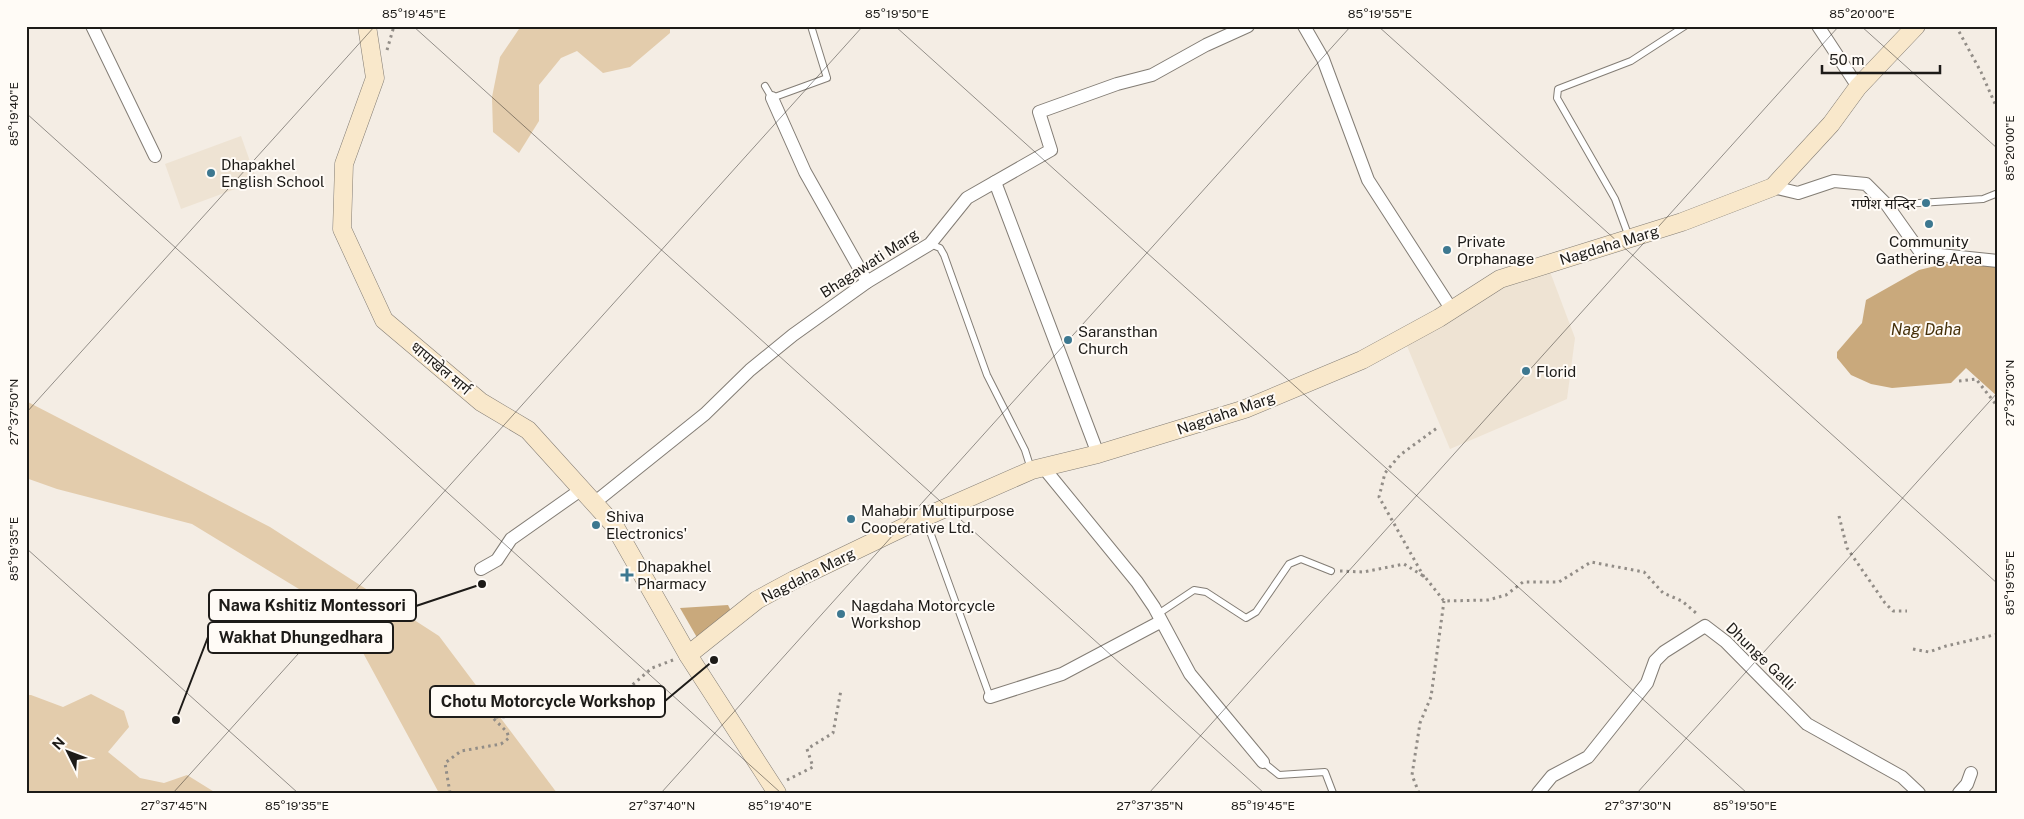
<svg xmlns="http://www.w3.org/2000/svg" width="2024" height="819" viewBox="0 0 2024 819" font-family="'Public Sans','Noto Sans Devanagari',sans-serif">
	<rect width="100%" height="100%" fill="#f4ede4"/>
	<g fill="#eee3d3">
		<path d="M241,136L257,181L181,209L165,164Z"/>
		<path d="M1549,269L1575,338L1567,399L1450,449L1407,346L1503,281Z"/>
	</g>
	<g fill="#e3ccac">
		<path d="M521,26H670V33L630,67L603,73L577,51L561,58L539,85V121L519,153L493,132L492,97L500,57Z"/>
		<path d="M26,401L270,527L439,636L557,793H439L355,638L322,603L192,524L57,489L26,478Z"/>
		<path d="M91,694L124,711L129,727L108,752L140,778L164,783L187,775L216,793H26V695H31L63,707Z"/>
	</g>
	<g fill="#c9a97c">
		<path d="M1952,262L1998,267V397L1966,368L1951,383L1892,388L1871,384L1851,375L1837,358V352L1862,323L1866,300L1919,270Z"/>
		<path d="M728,605L732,613L699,641L680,608Z"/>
	</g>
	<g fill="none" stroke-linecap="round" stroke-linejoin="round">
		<g stroke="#837d75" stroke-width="8">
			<g id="lane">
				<path d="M765,86L772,98L827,78L811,26"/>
				<path d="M1887,205L1983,199L1998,193"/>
				<path d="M1629,237L1615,199L1557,98L1558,89L1631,61L1685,26"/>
				<path d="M930,244L940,248L944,255L987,375L1025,450L1031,469"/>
				<path d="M925,518L990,697"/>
				<path d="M1158,614L1194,590L1206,592L1246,618L1256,612L1289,564L1301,559L1331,571"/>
				<path d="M1263,762L1279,775L1325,772L1333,793"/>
			</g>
		</g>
		<g stroke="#837d75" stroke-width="14">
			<g id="street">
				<path d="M92,26L155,156"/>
				<path d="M1304,26L1323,59L1368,180L1452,310"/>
				<path d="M1818,26L1858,87"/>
				<path d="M772,98L805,172L867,282"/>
				<path d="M995,182L1098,454"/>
				<path d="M1773,187L1798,193L1834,181L1866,184L1887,205L1921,253L1998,261"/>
				<path d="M1043,467L1137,582L1154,607L1190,674L1263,762"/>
				<path d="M594,503L705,414L750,370L793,335L867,282L930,244L967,198L1051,150L1039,112L1117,84L1152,75L1206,45L1248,26"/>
				<path d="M481,569L497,560L511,539L582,489"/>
				<path d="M990,697L1062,674L1160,622"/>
				<path d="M1538,793L1552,776L1588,757L1647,683L1655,661L1664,652L1705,626L1726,642L1807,724L1902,777L1919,793"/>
				<path d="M1959,793L1967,784L1971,773"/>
			</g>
		</g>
		<g stroke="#837d75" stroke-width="19">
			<g id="secondary">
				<path d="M367,26L375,78L344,164L342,229L384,320L481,402L528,430L614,525L688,655L777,793"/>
				<path d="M688,655L757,600L794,580L925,517L1032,470L1098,454L1245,409L1362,360L1439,318L1500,279L1682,222L1773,187L1831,124L1858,87L1916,26"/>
			</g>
		</g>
		<g stroke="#928d87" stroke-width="3" stroke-dasharray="2.5 4" stroke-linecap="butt">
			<path d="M1956,26L1981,72L1996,106"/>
			<path d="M387,50L394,26"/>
			<path d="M1959,381L1976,379L1998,407"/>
			<path d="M1839,516L1847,548L1885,603L1893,611H1907"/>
			<path d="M1340,571L1363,572L1404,564L1425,577L1444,601L1488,600L1506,595L1523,582H1559L1591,562L1644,572L1663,593L1682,601L1696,613"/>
			<path d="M1424,577L1379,497L1385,473L1400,455L1437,428"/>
			<path d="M1913,649L1929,652L1946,646L1998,634"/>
			<path d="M787,780L813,767L807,749L833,733L841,690"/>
			<path d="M450,793L445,763L461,751L501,744L509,738L507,732L493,718L496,717L551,715L577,708L607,698L630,687L652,668L673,660"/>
			<path d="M1419,793L1412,775L1420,723L1431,697L1444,601"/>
		</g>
		<use href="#lane" stroke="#fff" stroke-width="6"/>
		<use href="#street" stroke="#fff" stroke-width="12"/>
		<use href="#secondary" stroke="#f9e8cb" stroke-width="18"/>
	</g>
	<path fill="none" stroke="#1d1b18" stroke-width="1" stroke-opacity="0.45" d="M413,26L1264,793M895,26L1747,793M1378,26L1998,584M1861,26L1998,149M26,113L781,793M26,413L375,26M26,548L298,793M173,793L863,26M661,793L1351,26M1149,793L1839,26M1637,793L1998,392"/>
	<g fill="#3d7890" stroke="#fffbf6" stroke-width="2">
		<circle cx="211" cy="173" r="5"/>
		<circle cx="1926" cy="203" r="5"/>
		<circle cx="1929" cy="224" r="5"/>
		<circle cx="1447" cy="250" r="5"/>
		<circle cx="1068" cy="340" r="5"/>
		<circle cx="1526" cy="371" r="5"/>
		<circle cx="851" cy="519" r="5"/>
		<circle cx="596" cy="525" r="5"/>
		<path d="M624.5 567.5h5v5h5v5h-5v5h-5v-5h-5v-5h5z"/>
		<circle cx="841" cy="614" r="5"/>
	</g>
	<g text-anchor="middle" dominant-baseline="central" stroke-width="4" stroke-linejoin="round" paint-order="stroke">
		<g font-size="15" fill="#1d1b18" stroke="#fffbf6" text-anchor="start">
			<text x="221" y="164">Dhapakhel<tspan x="221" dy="17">English School</tspan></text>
			<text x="1916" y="203" text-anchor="end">गणेश मन्दिर</text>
			<text x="1457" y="241">Private<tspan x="1457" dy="17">Orphanage</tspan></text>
			<text x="1929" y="241" text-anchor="middle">Community<tspan x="1929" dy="17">Gathering Area</tspan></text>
			<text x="1078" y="331">Saransthan<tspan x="1078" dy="17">Church</tspan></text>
			<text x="1536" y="371">Florid</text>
			<text x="861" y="510">Mahabir Multipurpose<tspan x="861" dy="17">Cooperative Ltd.</tspan></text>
			<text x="606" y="516">Shiva<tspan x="606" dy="17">Electronics'</tspan></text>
			<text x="637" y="566">Dhapakhel<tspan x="637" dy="17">Pharmacy</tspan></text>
			<text x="851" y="605">Nagdaha Motorcycle<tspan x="851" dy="17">Workshop</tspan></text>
		</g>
		<g font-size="15" fill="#1d1b18" stroke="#fffbf6">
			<text transform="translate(1609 245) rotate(-17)">Nagdaha Marg</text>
			<text transform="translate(869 263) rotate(-33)">Bhagawati Marg</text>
			<text transform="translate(441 368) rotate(40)">धापाखेल मार्ग</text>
			<text transform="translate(1226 413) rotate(-19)">Nagdaha Marg</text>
			<text transform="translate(808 575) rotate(-27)">Nagdaha Marg</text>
			<text transform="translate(1761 656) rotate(44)">Dhunge Galli</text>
		</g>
		<g font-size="16" font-style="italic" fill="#463009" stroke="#fffbf6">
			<text x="1926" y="329">Nag Daha</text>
		</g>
	</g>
	<path fill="none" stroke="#1d1b18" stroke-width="2" d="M482 584L416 606M176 720L208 637M714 660L665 701"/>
	<g fill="#1d1b18" stroke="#fffbf6" stroke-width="2">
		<circle cx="482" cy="584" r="5"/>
		<circle cx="176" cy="720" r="5"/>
		<circle cx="714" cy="660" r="5"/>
	</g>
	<g fill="#fffbf6" stroke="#1d1b18" stroke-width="2">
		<rect x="209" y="590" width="207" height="31" rx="5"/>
		<rect x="208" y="622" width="185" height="31" rx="5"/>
		<rect x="430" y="686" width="235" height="31" rx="5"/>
	</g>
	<g font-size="16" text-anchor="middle" font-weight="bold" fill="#1d1b18">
		<text x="312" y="611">Nawa Kshitiz Montessori</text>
		<text x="301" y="643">Wakhat Dhungedhara</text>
		<text x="548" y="707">Chotu Motorcycle Workshop</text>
	</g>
	<rect width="2024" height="819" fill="none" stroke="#fffbf6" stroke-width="55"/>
	<g transform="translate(68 752) rotate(312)" stroke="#fffbf6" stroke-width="4" paint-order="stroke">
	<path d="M0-4L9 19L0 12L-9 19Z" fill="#1d1b18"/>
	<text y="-8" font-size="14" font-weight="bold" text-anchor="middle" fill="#1d1b18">N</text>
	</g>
	<path d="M1822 65v8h118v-8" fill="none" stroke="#1d1b18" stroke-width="2.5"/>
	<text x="1829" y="65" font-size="15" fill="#1d1b18" stroke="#fffbf6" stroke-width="4" paint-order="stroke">50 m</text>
	<rect x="28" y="28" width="1968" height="764" fill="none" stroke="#1d1b18" stroke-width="2"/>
	<g font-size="12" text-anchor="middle" fill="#1d1b18">
		<text x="414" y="18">85°19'45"E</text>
		<text x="897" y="18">85°19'50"E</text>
		<text x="1380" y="18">85°19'55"E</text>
		<text x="1862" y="18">85°20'00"E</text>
		<text transform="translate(14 114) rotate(-90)" y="4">85°19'40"E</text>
		<text transform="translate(2010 148) rotate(-90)" y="4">85°20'00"E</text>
		<text transform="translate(2010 393) rotate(-90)" y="4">27°37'30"N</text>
		<text transform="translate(14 412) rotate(-90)" y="4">27°37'50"N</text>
		<text transform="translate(14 549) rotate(-90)" y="4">85°19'35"E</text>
		<text transform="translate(2010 583) rotate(-90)" y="4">85°19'55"E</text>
		<text x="174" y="810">27°37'45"N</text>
		<text x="297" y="810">85°19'35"E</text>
		<text x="662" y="810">27°37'40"N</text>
		<text x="780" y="810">85°19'40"E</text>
		<text x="1150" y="810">27°37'35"N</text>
		<text x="1263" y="810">85°19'45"E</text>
		<text x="1638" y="810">27°37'30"N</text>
		<text x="1745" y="810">85°19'50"E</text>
	</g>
</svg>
